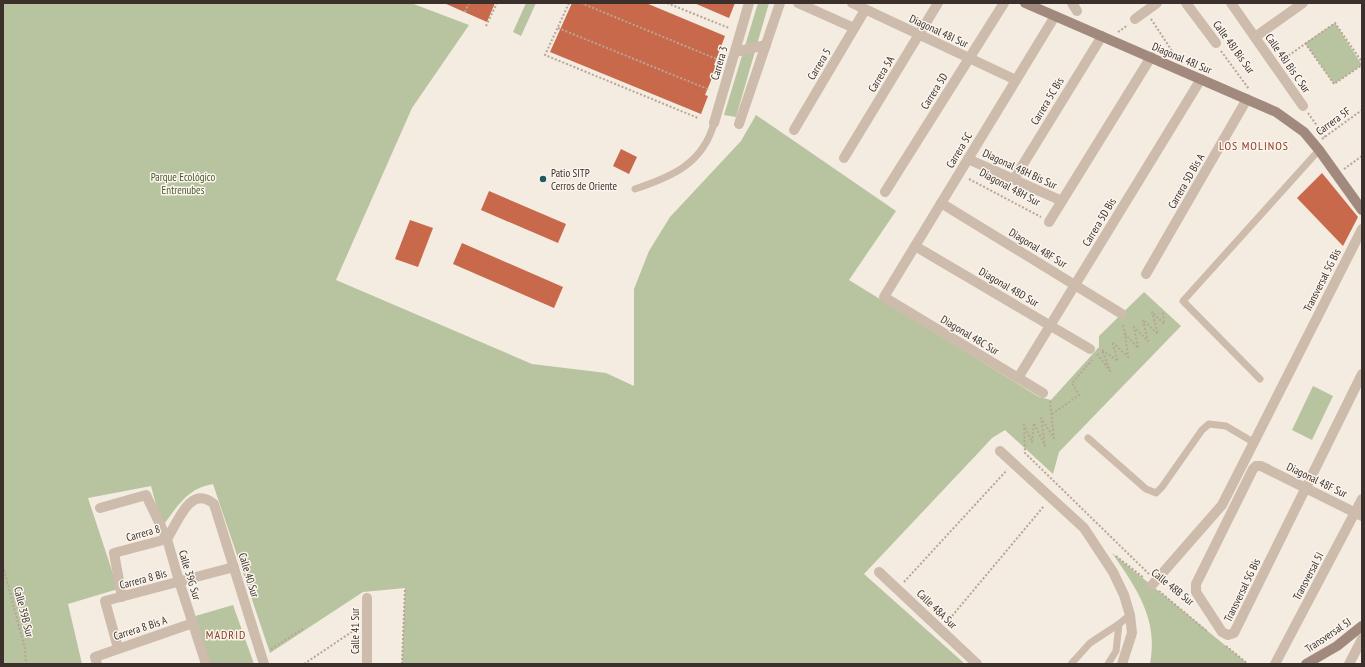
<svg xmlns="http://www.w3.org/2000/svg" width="1365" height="667" viewBox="0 0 1365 667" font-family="'PT Sans Narrow',sans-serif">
	<rect width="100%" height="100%" fill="#f4ebe1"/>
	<g fill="#b8c4a0">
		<path d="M3,3H411L469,25L412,108L336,280L532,364L606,373L634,386V289L649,251L670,217L741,141L756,115L896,211L849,280L1039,397L1051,400L1099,347V336L1144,292L1181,326L1059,452L1053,474L1005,430L992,438L980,451L864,574L965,664H402L405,588L363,592L270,653L213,484C187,488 177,507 162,527L151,486L88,498L118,589L68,604L82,664H3Z"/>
		<path d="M526,3H536L521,36L513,32Z"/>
		<path d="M758,3H769L736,117L724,115Z"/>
		<path d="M1335,23L1362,65L1334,84L1305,43Z"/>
		<path d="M1313,386L1333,396L1312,440L1292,430Z"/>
		<path d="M1112,553L1248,664H1150C1159,620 1136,587 1112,553Z"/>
		<path d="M233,605L254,664H208L192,617Z"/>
	</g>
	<g fill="#c8694b">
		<path d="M444,3H495L487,22Z"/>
		<path d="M572,3H646L725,36L714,65L717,66L705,95L708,96L701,114L550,52Z"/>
		<path d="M694,3H735L729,18Z"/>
		<path d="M621,149L637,157L629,174L613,166Z"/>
		<path d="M1322,173L1358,217L1343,246L1297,198Z"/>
		<path d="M489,191L566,224L558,243L481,210Z"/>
		<path d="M410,220L433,228L418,267L395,259Z"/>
		<path d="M462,243L563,287L554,308L453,264Z"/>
	</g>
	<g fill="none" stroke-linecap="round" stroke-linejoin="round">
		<g stroke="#b9a596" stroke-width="2" stroke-dasharray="2 2" stroke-linecap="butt">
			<path d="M569,3L545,55L698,118"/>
			<path d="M581,3L719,60"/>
			<path d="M667,3L729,28"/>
			<path d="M465,12L469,3"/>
			<path d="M1151,19L1176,57"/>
			<path d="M486,26L497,3"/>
			<path d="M558,28L710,90"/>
			<path d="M1118,32L1128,25"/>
			<path d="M1305,43L1334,84L1362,65"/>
			<path d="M1221,51L1249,89"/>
			<path d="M1282,60L1335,23L1362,62"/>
			<path d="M1308,113L1325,137"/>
			<path d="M1322,139L1362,110"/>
			<path d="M1344,169L1362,156"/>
			<path d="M969,179L1041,217"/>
			<path d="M1123,325L1125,334"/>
			<path d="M1097,354L1110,371L1102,350L1118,361L1112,342L1128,357L1125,334L1138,348L1134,327L1148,341L1143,320L1158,334L1152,312L1164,324L1163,312"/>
			<path d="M1050,401L1054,438L1041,418L1045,446L1034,423L1032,442L1024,425L1025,453L1149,574"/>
			<path d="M1052,414L1079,395L1072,383L1092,360"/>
			<path d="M1116,556L1144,578"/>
			<path d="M3,566L25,649L26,664"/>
			<path d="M904,582L1007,470"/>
			<path d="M1159,591L1208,632"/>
			<path d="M947,622L1044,506"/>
			<path d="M1226,646L1248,664"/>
			<path d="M271,649L303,629"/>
			<path d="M304,664L356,629"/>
			<path d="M402,664L405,588"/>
		</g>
		<g stroke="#cdbbac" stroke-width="7">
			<path d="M635,189C671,177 703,164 714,123"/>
			<path d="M1260,379L1183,301L1319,150"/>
			<path d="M1088,438L1146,489L1156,493L1162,487L1202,430L1209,424L1226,426L1253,442"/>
			<path d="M1071,664L1090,643L1119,624L1130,615"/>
			<path d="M1108,664L1116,651L1119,624"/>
		</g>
		<g stroke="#cdbbac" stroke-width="10">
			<path d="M798,3L854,28"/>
			<path d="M852,3L1016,80"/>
			<path d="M1072,3L1077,11"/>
			<path d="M1186,3L1216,43"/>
			<path d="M1231,3L1303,106"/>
			<path d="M1135,19L1157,3"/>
			<path d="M1255,37L1303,3"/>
			<path d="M735,52L766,45"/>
			<path d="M714,123L749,3"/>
			<path d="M739,124L780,3"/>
			<path d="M794,130L865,10"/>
			<path d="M844,158L938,3"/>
			<path d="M968,159L1062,201"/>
			<path d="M1014,179L1102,36"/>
			<path d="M885,192L1004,3"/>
			<path d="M941,203L1122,314"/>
			<path d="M1049,222L1151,57"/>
			<path d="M915,246L1090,349"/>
			<path d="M1146,274L1247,99"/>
			<path d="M1362,374L1234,633L1228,635L1222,632L1196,592V584L1253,469L1256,466H1261L1362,516"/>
			<path d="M1018,378L1201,79"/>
			<path d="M1043,393L884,297L1055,16"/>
			<path d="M1000,451L1084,528L1113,572L1124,595L1130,615L1132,633L1122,664"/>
			<path d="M100,508L146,495L167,539L179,581L206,664"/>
			<path d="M879,572L977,664"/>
			<path d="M1152,585L1222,505L1362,229"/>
			<path d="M122,597L114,553L167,539C178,522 190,484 214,504L264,664"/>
			<path d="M367,598V664"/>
			<path d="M118,648L105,601L234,567"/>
			<path d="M97,664L95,657L193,623"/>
			<path d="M1275,664L1362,499"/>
			<path d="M1349,664L1362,639"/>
		</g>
		<g stroke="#a18a7d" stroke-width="10">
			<path d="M1025,3L1276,112L1304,132L1319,150L1362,210"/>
			<path d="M1306,664L1337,646L1362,626"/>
		</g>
	</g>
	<circle fill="#1f5a5e" stroke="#fbf5ee" stroke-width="1.5" cx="543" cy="179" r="4"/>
	<g text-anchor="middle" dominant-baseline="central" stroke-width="3" stroke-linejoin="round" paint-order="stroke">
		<g font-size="11" fill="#3b302b" stroke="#fbf5ee">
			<text transform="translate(939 31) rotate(25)">Diagonal 48I Sur</text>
			<text transform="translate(1234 47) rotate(54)">Calle 48J Bis Sur</text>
			<text transform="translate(1182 58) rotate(23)">Diagonal 48J Sur</text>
			<text transform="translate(719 63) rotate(-74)">Carrera 3</text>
			<text transform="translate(1288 63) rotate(55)">Calle 48J Bis C Sur</text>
			<text transform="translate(819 64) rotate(-59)">Carrera 5</text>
			<text transform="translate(881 74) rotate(-59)">Carrera 5A</text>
			<text transform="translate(934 91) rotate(-58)">Carrera 5D</text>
			<text transform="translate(1047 101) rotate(-59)">Carrera 5C Bis</text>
			<text transform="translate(1333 121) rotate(-36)">Carrera 5F</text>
			<text transform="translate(959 150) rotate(-59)">Carrera 5C</text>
			<text transform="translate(1020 169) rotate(25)">Diagonal 48H Bis Sur</text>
			<text transform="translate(1186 181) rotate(-60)">Carrera 5D Bis A</text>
			<text transform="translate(1010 187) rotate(28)">Diagonal 48H Sur</text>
			<text transform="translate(1099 222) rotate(-59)">Carrera 5D Bis</text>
			<text transform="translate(1038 248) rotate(31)">Diagonal 48F Sur</text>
			<text transform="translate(1322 280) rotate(-63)">Transversal 5G Bis</text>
			<text transform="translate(1009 287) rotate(30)">Diagonal 48D Sur</text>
			<text transform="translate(970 335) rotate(31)">Diagonal 48C Sur</text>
			<text transform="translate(1317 480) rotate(26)">Diagonal 48F Sur</text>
			<text transform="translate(143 533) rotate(-16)">Carrera 8</text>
			<text transform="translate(190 575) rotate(73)">Calle 39G Sur</text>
			<text transform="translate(249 575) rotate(73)">Calle 40 Sur</text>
			<text transform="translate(1308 576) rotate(-62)">Transversal 5I</text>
			<text transform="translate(143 579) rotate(-15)">Carrera 8 Bis</text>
			<text transform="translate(1173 587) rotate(39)">Calle 48B Sur</text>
			<text transform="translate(1242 590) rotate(-64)">Transversal 5G Bis</text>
			<text transform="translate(937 609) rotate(44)">Calle 48A Sur</text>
			<text transform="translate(24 612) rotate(76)">Calle 39B Sur</text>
			<text transform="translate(140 628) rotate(-18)">Carrera 8 Bis A</text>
			<text transform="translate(355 631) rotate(-90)">Calle 41 Sur</text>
			<text transform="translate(1328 635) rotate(-34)">Transversal 5J</text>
		</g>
		<g font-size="11" fill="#3b302b" stroke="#fbf5ee" text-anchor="start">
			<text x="551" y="173">Patio SITP<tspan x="551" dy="13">Cerros de Oriente</tspan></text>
		</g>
		<g font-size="11" fill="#4a5a2e" stroke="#fbf5ee">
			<text x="183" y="177">Parque Ecológico<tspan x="183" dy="13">Entrenubes</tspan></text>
		</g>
		<g font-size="12" letter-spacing="1" fill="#8c3b22" stroke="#fbf5ee">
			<text x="1254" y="145">LOS MOLINOS</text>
			<text x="226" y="634">MADRID</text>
		</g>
	</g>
	<rect width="1365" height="667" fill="none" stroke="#3b302b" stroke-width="8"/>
</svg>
